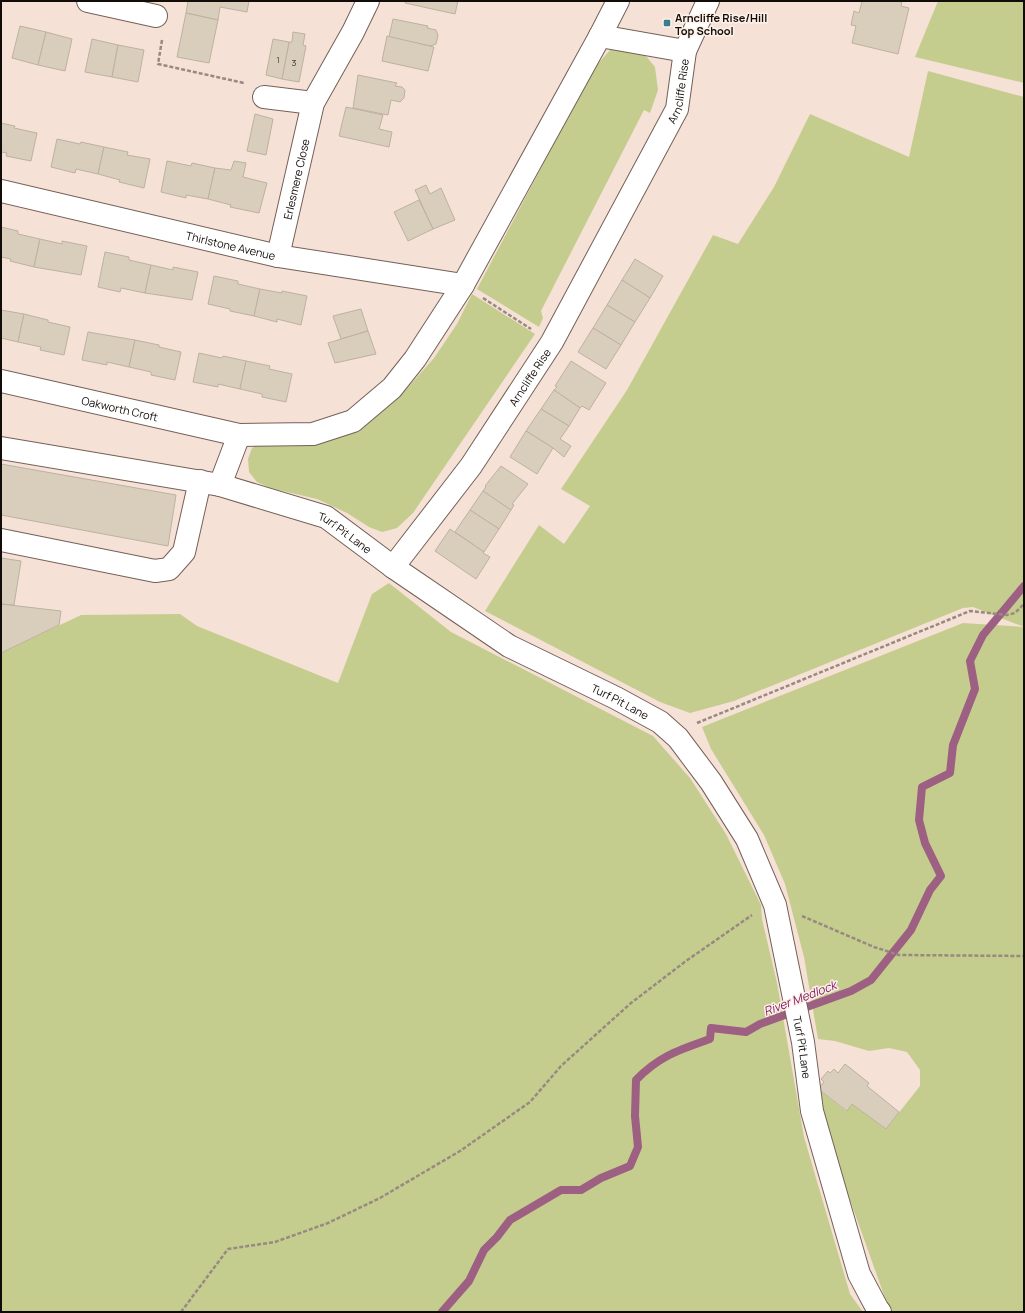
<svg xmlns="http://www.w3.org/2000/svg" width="1025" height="1313" viewBox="0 0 1025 1313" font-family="Manrope,sans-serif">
	<rect width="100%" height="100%" fill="#f6e1d6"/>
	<g fill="#c5cd8e">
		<path d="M938,1H1024V83L915,57Z"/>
		<path d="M611,49L641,50L655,67L658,90L650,113L644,110L541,311L543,318L539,327L477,289L594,68Z"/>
		<path d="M928,71L1024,97V1312H890L839,1169L818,1089L846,1111L852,1104L886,1129L920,1086V1070L907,1052L889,1048L869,1051L835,1041L818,1039L804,957L785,884L764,835L711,749L702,727L963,623L1024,627L973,607L963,608L734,701L690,713L660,702L485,611L539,525L564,544L590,506L561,489L627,390L713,235L738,244L774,187L810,114L909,157Z"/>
		<path d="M472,294L535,334L413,513L397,528L382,532L369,527L347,513L317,499L270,488L257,482L249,472L248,459L252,448L264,440L371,419L402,394L434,358L457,324Z"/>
		<path d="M389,583L451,632L653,736L690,778L726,834L761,905L762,919L777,983L804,1137L850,1294L863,1312H1V653L81,615L180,614L197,626L338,683L372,594Z"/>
	</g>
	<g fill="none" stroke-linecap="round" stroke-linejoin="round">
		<path stroke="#9d5f82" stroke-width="8" d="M442,1312L469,1281L484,1250L497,1237L510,1220L561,1190H581L601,1178L630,1166L638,1147L635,1116L636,1080C659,1056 679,1050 710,1039L711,1028L746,1032L760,1024L851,991L871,980L911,930L930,890L941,876L925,843L919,820L922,787L950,773L953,745L975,689L970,661L983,635L1024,586"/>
	</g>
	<g fill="#d9cebb" stroke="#bcb2a0">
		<path d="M188,1H249L247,12L220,7L218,20L186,13Z"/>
		<path d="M406,1H458L455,14L405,3Z"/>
		<path d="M862,1H902L901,6L909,8L898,54L852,43L856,26L851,25L854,11L859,13Z"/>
		<path d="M186,13L218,20L209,63L177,57Z"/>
		<path d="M393,19L428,26L427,28L436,30L438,35L436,44L430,46L389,37Z"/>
		<path d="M20,26L46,32L38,65L12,58Z"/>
		<path d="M46,32L72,39L65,71L38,65Z"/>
		<path d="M293,32L305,34L303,45L306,46L299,82L282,79L289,42H292Z"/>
		<path d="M387,36L434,47L428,71L382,61Z"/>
		<path d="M92,39L118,45L112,77L85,72Z"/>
		<path d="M273,39L289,42L282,79L266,75Z"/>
		<path d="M118,45L144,50L138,82L112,77Z"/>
		<path d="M358,75L397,83L395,86L402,87L405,90L404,98L400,102L391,100L388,115L353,108Z"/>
		<path d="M346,107L383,115L379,129L392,132L389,147L339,136Z"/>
		<path d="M255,114L273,119L266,155L247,151Z"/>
		<path d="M1,123L15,126L14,128L37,133L31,161L6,156L7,153L1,152Z"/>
		<path d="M57,139L80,144L81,142L104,147L98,174L76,169L75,173L51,167Z"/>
		<path d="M104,147L128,152L127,155L150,159L144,188L119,182L120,180L98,174Z"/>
		<path d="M167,161L191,166L192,163L215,168L208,199L186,195V198L161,192Z"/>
		<path d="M234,161L246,163L243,177L267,183L259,213L230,207L231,205L208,199L215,168L231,170Z"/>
		<path d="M426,185L430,194L441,188L455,220L433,229L415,190Z"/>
		<path d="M419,200L433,229L408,241L394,212Z"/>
		<path d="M1,227L18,231V234L40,239L34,267L10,261L11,259L1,257Z"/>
		<path d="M40,239L62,244V241L87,246L81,275L34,267Z"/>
		<path d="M105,252L129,257V260L151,265L145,293L121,288L120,292L98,287Z"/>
		<path d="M635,259L663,276L650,298L622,280Z"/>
		<path d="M151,265L173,270V267L198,272L192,300L145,293Z"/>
		<path d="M214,276L238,281V284L260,289L254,316L230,311V309L208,304Z"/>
		<path d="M622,280L650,298L635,322L607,305Z"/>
		<path d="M260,289L282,293V291L307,296L301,325L277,319V322L254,316Z"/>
		<path d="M607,305L635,322L621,345L593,328Z"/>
		<path d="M361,309L368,331L341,339L333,316Z"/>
		<path d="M1,310L24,314L18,342L1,338Z"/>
		<path d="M24,314L48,320V322L70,327L64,355L40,350L41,347L18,342Z"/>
		<path d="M593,328L621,345L606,369L578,352Z"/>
		<path d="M368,331L376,354L335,363L328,343Z"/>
		<path d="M88,332L135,340L129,367L107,362V365L82,360Z"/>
		<path d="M135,340L159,345V347L181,352L175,380L151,375V372L129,367Z"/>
		<path d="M199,353L222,358L223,356L246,361L240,389L218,384V387L193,382Z"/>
		<path d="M246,361L270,366L269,369L292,374L286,402L262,397V394L240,389Z"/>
		<path d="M571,361L606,383L589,410L582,406L580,408L554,390L557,387L555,386Z"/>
		<path d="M554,390L580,408L569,426L541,409Z"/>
		<path d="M541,409L569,426L560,439L571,446L564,457L553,448L526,431Z"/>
		<path d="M526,431L553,448L537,474L510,457Z"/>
		<path d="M1,464L176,495L168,546L1,515Z"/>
		<path d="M501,466L528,484L512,504L514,505L511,510L483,491L486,487L485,486Z"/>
		<path d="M483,491L511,510L499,529L470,510Z"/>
		<path d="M470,510L499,529L484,552L455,532Z"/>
		<path d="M450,529L484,552L483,553L490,557L476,579L435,551Z"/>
		<path d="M1,558L21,561L14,605L1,604Z"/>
		<path d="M1,604L61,611L59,625L1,653Z"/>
		<path d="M845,1064L869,1083L867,1086L899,1112L886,1129L852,1104L847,1111L818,1089L824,1082L821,1079L828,1071L830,1073L834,1069L838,1073Z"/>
	</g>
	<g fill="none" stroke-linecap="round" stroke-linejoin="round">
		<g stroke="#746158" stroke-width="24">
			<g id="minor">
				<path d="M88,1L156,16"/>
				<path d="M685,51L708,1"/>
				<path d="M264,97L313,103"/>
				<path id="s1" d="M1,191L278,256L463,285"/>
				<path id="s2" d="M278,256L313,103L353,32L368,1"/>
				<path id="s3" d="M1,381L239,435L220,485"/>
				<path d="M239,435L313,434L353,421L392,388L415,359L463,285L600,36L618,1"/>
				<path id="s4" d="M1,448L220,485L326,517L393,567L509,646L616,698L660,722L678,738L711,782L747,839L775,905L803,1042L812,1111L859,1274L877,1308L880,1312"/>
				<path d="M1,540L155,571L169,569L184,552L200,481"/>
				<path id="s5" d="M393,567L471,466L552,342L677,109L685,51L600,36"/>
			</g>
		</g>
		<g stroke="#988981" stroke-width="2.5" stroke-dasharray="4 2" stroke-linecap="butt">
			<path d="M162,40L158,64L244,83"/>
			<path d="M483,298L531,329"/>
			<path d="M697,723L970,611L1007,615L1015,613L1024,604"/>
			<path d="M802,916L874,947L899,955L1024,956"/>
			<path d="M181,1312L228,1249L275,1242L328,1223L380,1198L460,1151L530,1102L561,1066L631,1003L686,961L752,915"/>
		</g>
		<use href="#minor" stroke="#fff" stroke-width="22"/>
	</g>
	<rect fill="#397e8c" stroke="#fdf0e9" stroke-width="1.5" x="663" y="19" width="8" height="8" rx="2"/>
	<g text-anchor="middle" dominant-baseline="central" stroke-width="3" stroke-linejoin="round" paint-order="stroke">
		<g font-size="9" fill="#443c35">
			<text x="278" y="59">1</text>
			<text x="294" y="62">3</text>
		</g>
		<g font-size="11" font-weight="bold" fill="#120c08" stroke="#fdf0e9" text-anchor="start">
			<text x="675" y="17">Arncliffe Rise/Hill<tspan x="675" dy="13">Top School</tspan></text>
		</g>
		<g font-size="11" fill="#120c08" stroke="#fdf0e9">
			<text stroke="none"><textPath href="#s5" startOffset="558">Arncliffe Rise</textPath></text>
			<text stroke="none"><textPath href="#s2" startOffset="79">Erlesmere Close</textPath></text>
			<text stroke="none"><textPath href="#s1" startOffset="236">Thirlstone Avenue</textPath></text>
			<text stroke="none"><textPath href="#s5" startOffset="234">Arncliffe Rise</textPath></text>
			<text stroke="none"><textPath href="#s3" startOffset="122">Oakworth Croft</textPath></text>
			<text stroke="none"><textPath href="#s4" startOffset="357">Turf Pit Lane</textPath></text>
			<text stroke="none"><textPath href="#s4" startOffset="681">Turf Pit Lane</textPath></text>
			<text stroke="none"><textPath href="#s4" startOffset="1089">Turf Pit Lane</textPath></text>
		</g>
		<g font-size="12" font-style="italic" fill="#7d165f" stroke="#fdf0e9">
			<text transform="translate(800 998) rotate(-21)">River Medlock</text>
		</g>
	</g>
	<rect width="1025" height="1313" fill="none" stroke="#120c08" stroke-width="4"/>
</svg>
